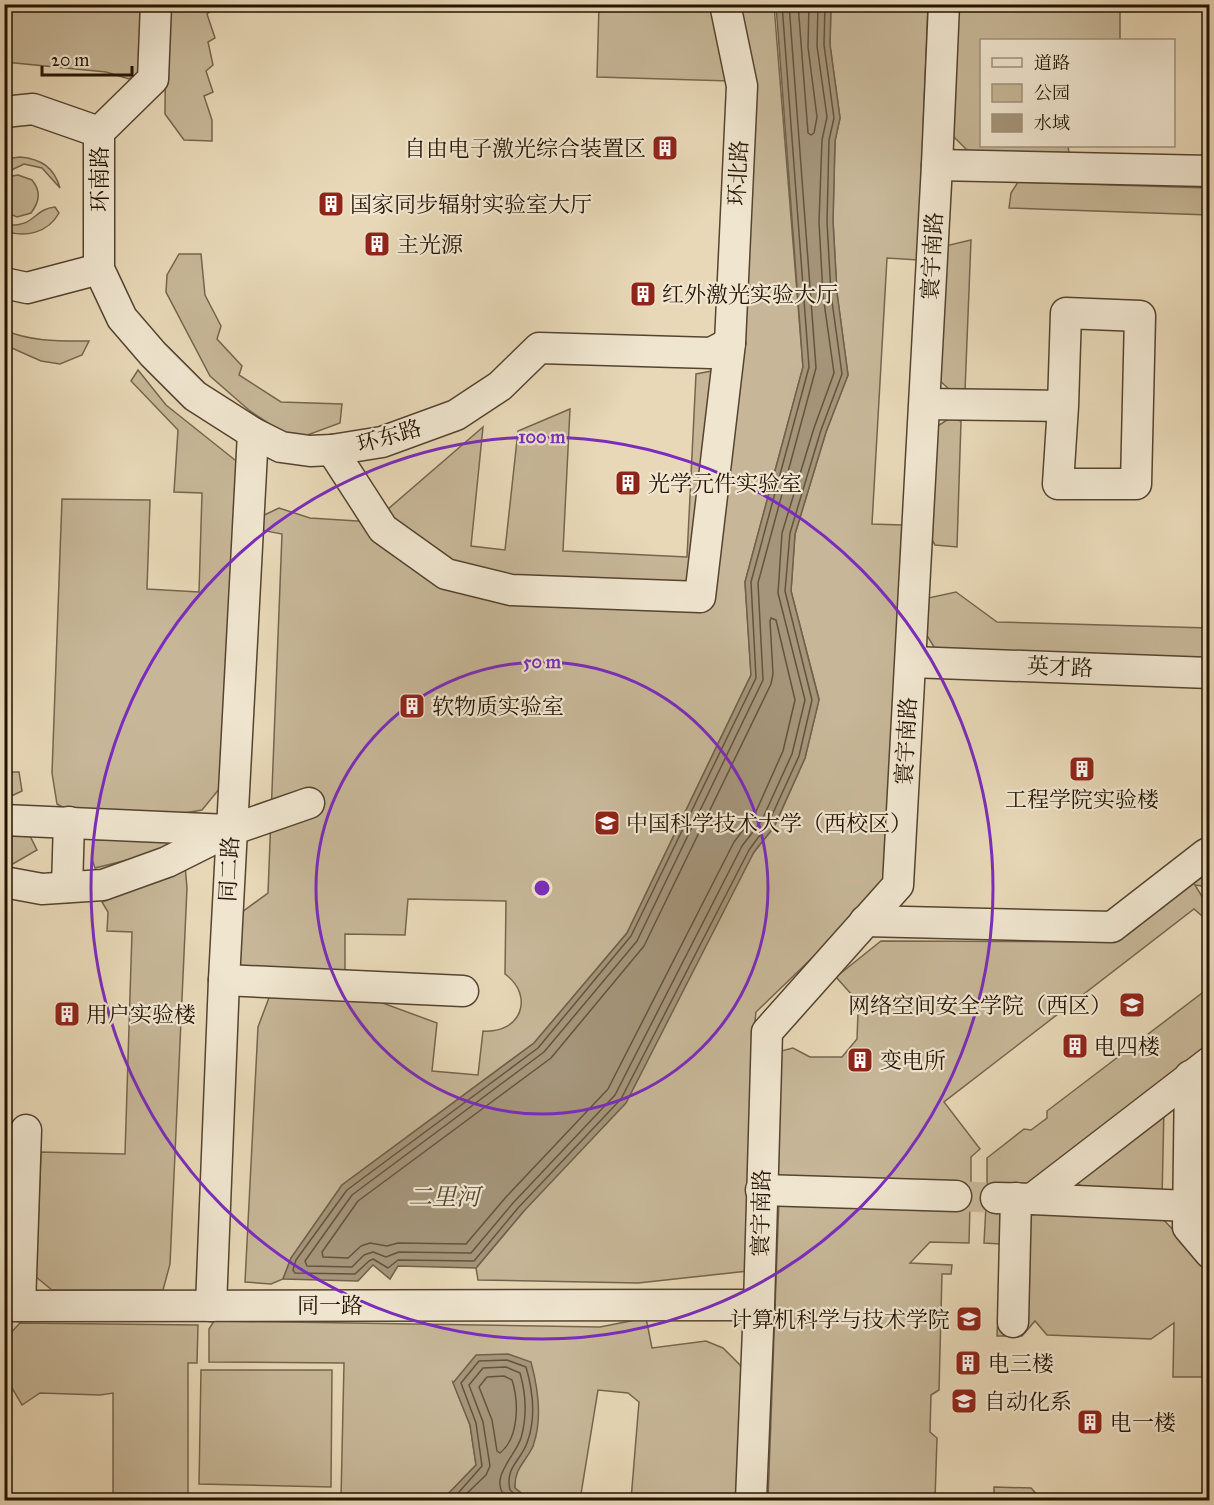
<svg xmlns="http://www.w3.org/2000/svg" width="1214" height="1505" viewBox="0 0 1214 1505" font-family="'IM FELL Great Primer','Noto Serif SC',serif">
	<rect width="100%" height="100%" fill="#e8d8b7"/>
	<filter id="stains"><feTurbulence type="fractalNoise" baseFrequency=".00333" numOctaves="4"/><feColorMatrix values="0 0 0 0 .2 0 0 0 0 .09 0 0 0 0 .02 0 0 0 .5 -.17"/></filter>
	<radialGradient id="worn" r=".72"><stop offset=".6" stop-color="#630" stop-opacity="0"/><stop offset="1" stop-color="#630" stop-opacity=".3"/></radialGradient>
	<g fill="#c7b798" stroke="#75654e" stroke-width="1.5">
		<path d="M5,5H144L142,71L129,79L106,72L5,62Z"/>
		<path d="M166,5H212L213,9L207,14L215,38L208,42L213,65L206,71L213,92L204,96L212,120V141L184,140L165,114Z"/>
		<path d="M599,5H715L730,81L597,77Z"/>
		<path d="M734,5H774L803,367L745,582L751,675L627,933L534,1043L342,1185L291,1258L283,1279L271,1284L245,1282L258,1027L270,995L369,998L437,1023L432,1071L478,1075L483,1031C521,1034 535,996 505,974L506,901L408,899L405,935L345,934V978L244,974L236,958L238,915L268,893L282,534L261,530L262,516L279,508L310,518L373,522L483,427L471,546L505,550L518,431L570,409L563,551L687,557L696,374L738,366Z"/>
		<path d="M831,5H928L918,260L887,258L872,524L902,525L889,870L870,902L756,1012L753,1039L748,1271L638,1283L478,1280L476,1268L523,1212L754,852L774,827L805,758L819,699L791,591L795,534L826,432L848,375L837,293L833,221L835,141L840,118L830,45Z"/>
		<path d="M959,5H1120V40H982V146H1068L1069,153L971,154L952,135Z"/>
		<path d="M20,157C41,159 54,167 60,188L42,168L24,164L5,173V159Z"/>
		<path d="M18,175L32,180C41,191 40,201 31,213L17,217L5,212L4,180L12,176Z"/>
		<path d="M1018,182L1209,188V215L1009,208L1011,193Z"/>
		<path d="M55,207L59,213C48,233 25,238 5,231V225C35,228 33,209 55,207Z"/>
		<path d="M971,240L965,391L950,390L939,380L945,246Z"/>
		<path d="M179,254H201L205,295L221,326L217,339L242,366L239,375L281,402L342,404L340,423L294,440L250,411L210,376L166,292L167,275Z"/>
		<path d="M4,330C32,342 60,341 89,341L82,355L60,364L41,361L5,345Z"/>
		<path d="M138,370L166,405L240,464L224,783L202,810L173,815L73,813L57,804L52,773L62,499L150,500L147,589L199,592L202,493L174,492L178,430L131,381Z"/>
		<path d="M950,418L961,421L957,547L935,545L929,535L936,427Z"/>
		<path d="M956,592L997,622L1209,628V665L939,655L926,634L928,598Z"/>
		<path d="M5,772H19L22,791L5,799Z"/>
		<path d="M5,831L28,832L37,850L11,865L5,866Z"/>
		<path d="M93,840H179L172,849L95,868L92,859Z"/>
		<path d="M185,865L187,888L170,1264L163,1290H52L36,1277L41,1152L125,1154L132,932L107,931L108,912L102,902Z"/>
		<path d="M1209,868V887L1195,885L1209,908L1202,916L1194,909L944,1102L980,1149L971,1157V1189L778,1183L781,1051L793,1048L810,1057H842L857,1039L858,1013L862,1006L836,977L881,941L1113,942Z"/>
		<path d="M1206,990L1209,994V1046L1044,1183L987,1189V1158L1024,1129L1031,1130L1047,1118V1111Z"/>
		<path d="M1164,1107L1162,1200L1090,1192L1070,1178Z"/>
		<path d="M1209,1110V1228L1205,1223L1206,1113Z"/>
		<path d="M5,1126H8L5,1214L4,1126Z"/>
		<path d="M779,1199L970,1204L969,1243L930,1242L910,1263L952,1265L951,1274H942L939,1390L931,1395L930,1432L937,1438L935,1500H768Z"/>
		<path d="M986,1206L1156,1212L1206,1264L1202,1377H1173L1174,1323L1151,1339L1047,1335L1035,1321L1022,1336H997L1001,1244L984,1243Z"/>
		<path d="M646,1318L652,1348L706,1341L723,1348L740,1365L746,1386L740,1500H631L639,1402L628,1393L598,1390L580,1500H540L542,1494L525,1496L515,1488L514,1476L533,1446L453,1382L470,1425L476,1465L446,1496V1500H113V1393L100,1395L40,1393L22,1405L5,1376V1339L20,1323L198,1325L197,1363H188V1495L341,1498L344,1363L209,1362V1329L214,1321L600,1327Z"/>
		<path d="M201,1370H332L331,1487L199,1484Z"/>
		<path d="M994,1487L1031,1488L1042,1500H994Z"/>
	</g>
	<g fill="#a5957a" stroke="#71614a" stroke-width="1.5">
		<path d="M776,5H831L830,45L840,118L835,141L833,221L837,293L848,375L826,432L795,534L791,591L819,700L805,758L774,827L754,852L626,1103L523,1212L476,1268L398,1266L390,1279L373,1265L358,1281L283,1279L291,1258L342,1185L534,1043L627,933L751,675L745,582L803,367Z"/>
		<path d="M508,1354L531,1362C538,1388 543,1419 533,1446C526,1462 514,1468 515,1488L525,1496L543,1494L540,1500H446V1496L476,1465L470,1425L453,1383L476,1355Z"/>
	</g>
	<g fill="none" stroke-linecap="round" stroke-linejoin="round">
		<g stroke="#64543e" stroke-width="1.5">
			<path d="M782,4L809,367L751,582L756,678L631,936L538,1048L347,1190L296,1260L293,1270L295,1273L355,1274L369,1261L373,1259L388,1268L398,1260L474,1261L518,1208L621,1099L749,850L768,824L799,756L812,700L785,591L790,533L821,430L842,374L831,294L827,222L829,140L834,118L824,45L825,4"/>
			<path d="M789,4L816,368L758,583L763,680L637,941L544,1052L352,1195L305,1261L307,1266L352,1267L364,1255L373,1252L386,1257L399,1252L471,1253L513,1203L615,1095L742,846L762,820L792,754L805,700L778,593L782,533L814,428L834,373L823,295L819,222L822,140L827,117L817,46L818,4"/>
			<path d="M798,4L808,133L811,135L814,133L817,117L808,47L809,4"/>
			<path d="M771,618L776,620L795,700L783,751L754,816L734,842L608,1089L506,1197L466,1244L398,1243L387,1246L370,1243L361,1246L348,1258L323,1257L322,1252L358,1201L551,1058L644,946L771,684L773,674L770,621Z"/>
			<path d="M504,1376L512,1380C519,1402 519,1438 500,1453L497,1451L492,1420L479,1387L487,1377Z"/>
			<path d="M452,1500L482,1466L476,1423L461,1383L479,1361L507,1360L526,1367C533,1391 536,1419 527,1443C520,1462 505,1467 510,1490L522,1500"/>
			<path d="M460,1500L486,1475L490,1466L483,1422L469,1385L483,1368L506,1367L520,1373C526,1394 527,1417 521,1438C515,1457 485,1481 509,1500"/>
		</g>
		<path stroke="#caba9c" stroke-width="30" stroke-dasharray="30 15" stroke-linecap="butt" d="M956,1196L996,1198"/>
		<g stroke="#544430" stroke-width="33">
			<g id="minor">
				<path d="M156,4L153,79L99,132V269L122,318L153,354L195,396L253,433L281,447L310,451L332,450L382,442L456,415L500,386L539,348L711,353L730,343"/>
				<path d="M4,112L33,109L99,132"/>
				<path d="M937,165L1210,171"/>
				<path d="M4,283L27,288L99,269"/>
				<path d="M925,404L1063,406L1058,484H1136L1140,316L1066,313L1063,406"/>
				<path d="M332,450L383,529L446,574L511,590L700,597L730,343L742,86L725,4"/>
				<path d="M911,662L1210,673"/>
				<path d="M4,820L228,830"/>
				<path d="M4,882L42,889L103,885L167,862L231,830L309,803"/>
				<path d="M67,887L69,822"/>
				<path d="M865,921L1112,927L1206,854H1210"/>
				<path d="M224,980L463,991"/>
				<path d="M1190,1076L1188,1227L1210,1253"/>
				<path d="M761,1190L956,1196"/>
				<path d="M996,1198L1032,1199L1210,1062"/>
				<path d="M1032,1199L1188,1206"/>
				<path d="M4,1306L759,1305"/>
				<path d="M20,1306L26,1130"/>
				<path d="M211,1306L224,980L253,433"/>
				<path d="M1013,1322L1016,1198"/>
				<path d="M751,1500L759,1305L767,1032L898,885L937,165L944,4"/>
			</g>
		</g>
		<use href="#minor" stroke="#f0e6d0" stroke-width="30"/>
	</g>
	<g fill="none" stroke="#7b2cbf" stroke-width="3">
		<circle cx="542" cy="888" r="226"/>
		<circle cx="542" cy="888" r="451"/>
	</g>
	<defs>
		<g id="building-square" transform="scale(1.35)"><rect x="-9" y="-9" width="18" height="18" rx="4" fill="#8f2418" stroke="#f0e6d0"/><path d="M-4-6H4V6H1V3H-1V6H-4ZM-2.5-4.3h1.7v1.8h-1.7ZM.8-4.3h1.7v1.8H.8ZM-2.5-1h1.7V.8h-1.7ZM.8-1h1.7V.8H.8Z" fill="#fff"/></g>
		<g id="university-square" transform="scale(1.35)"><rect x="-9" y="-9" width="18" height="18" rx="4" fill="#8f2418" stroke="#f0e6d0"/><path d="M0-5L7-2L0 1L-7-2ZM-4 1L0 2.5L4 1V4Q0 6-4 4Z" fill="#fff"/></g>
	</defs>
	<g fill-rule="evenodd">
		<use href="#building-square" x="665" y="148"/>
		<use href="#building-square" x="331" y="204"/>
		<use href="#building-square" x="377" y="244"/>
		<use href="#building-square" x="643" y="294"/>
		<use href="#building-square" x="628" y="483"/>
		<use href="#building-square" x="412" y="706"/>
		<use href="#building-square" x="1082" y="769"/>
		<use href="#university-square" x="607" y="823"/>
		<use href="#university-square" x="1132" y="1005"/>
		<use href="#building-square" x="67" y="1014"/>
		<use href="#building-square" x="1075" y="1046"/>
		<use href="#building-square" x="860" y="1060"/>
		<use href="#university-square" x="969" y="1319"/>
		<use href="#building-square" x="968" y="1363"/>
		<use href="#university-square" x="964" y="1401"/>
		<use href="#building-square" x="1090" y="1422"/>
	</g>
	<g text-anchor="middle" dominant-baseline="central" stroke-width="4.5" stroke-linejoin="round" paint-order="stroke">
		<g font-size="22" fill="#231303" stroke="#f0e6d0" text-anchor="start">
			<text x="646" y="148" text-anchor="end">自由电子激光综合装置区</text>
			<text x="350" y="204">国家同步辐射实验室大厅</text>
			<text x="397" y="244">主光源</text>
			<text x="662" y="294">红外激光实验大厅</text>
			<text x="648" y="483">光学元件实验室</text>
			<text x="432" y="706">软物质实验室</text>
			<text x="1082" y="799" text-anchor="middle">工程学院实验楼</text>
			<text x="626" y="823">中国科学技术大学（西校区）</text>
			<text x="1112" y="1005" text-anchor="end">网络空间安全学院（西区）</text>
			<text x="86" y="1014">用户实验楼</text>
			<text x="1094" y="1046">电四楼</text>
			<text x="880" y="1060">变电所</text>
			<text x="950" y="1319" text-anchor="end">计算机科学与技术学院</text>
			<text x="988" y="1363">电三楼</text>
			<text x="984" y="1401">自动化系</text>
			<text x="1110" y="1422">电一楼</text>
		</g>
		<g font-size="22" fill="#231303" stroke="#f0e6d0">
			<text transform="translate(738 173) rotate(-87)">环北路</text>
			<text transform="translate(99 179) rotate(-90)">环南路</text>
			<text transform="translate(932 256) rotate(-87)">寰宇南路</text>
			<text transform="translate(389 436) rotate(-16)">环东路</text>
			<text transform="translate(1060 667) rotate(2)">英才路</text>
			<text transform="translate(906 741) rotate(-87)">寰宇南路</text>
			<text transform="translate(229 869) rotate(-87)">同二路</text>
			<text transform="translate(761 1213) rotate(-89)">寰宇南路</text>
			<text x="330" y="1305">同一路</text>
		</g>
		<g font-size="24" font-style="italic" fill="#574733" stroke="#f0e6d0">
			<text x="444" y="1197">二里河</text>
		</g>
	</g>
	<circle cx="542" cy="888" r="9" fill="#7b2cbf" stroke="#f0e6d0" stroke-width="3"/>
	<g font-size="18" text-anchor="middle" font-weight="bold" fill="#7b2cbf" stroke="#f0e6d0" stroke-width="4.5" stroke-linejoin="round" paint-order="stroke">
		<text x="542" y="443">100 m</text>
		<text x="542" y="668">50 m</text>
	</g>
	<rect width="1214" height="1505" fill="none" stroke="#e8d8b7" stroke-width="24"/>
	<rect x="6" y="6" width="1202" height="1493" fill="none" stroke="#231303" stroke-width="3"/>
	<rect x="12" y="12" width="1190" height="1481" fill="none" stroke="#231303" stroke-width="1.5"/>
	<rect x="980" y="39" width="195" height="108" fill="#f0e6d0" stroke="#9e927e" stroke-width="1.5"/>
	<rect x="992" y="58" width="30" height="9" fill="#f0e6d0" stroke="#9e927e" stroke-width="1.5"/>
	<text x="1034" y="69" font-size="18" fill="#231303">道路</text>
	<rect x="992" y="84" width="30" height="18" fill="#c7b798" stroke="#9e927e" stroke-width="1.5"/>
	<text x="1034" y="99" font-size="18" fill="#231303">公园</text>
	<rect x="992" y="114" width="30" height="18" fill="#a5957a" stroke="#9e927e" stroke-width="1.5"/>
	<text x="1034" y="129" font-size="18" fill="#231303">水域</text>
	<path d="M42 66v9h90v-9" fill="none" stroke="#231303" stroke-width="3"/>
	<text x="51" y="66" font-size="18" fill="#231303" stroke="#f0e6d0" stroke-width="4.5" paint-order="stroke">20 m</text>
	<rect width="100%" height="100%" filter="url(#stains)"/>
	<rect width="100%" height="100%" fill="url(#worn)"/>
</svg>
